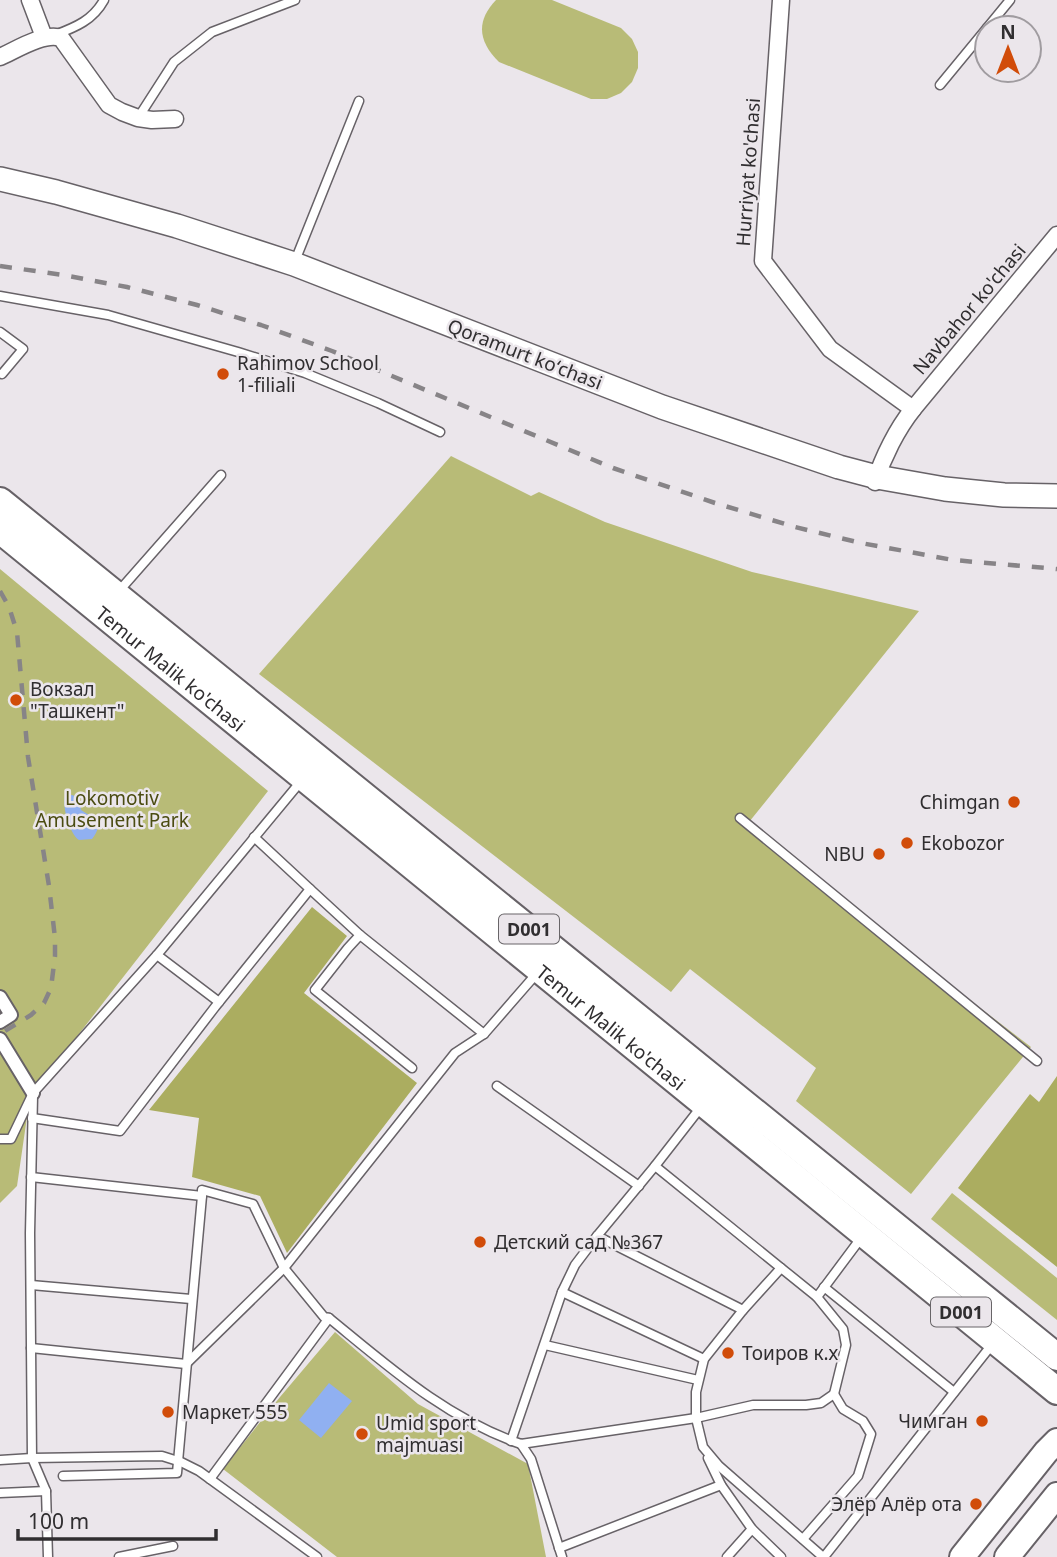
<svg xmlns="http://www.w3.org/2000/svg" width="1057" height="1557" viewBox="0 0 1057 1557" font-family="'Noto Sans',sans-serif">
	<rect width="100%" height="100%" fill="#ebe6eb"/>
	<g fill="#b8bb77">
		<path d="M496,0H552L621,28L632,39L638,52V68L632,82L621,93L607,99H591L499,62C479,42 475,22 496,0Z"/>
		<path d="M451,456L531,496L539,492L605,522L752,572L919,611L745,827L1031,1047L911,1194L796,1101L816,1068L690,969L671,992L259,674Z"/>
		<path d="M0,569L268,791L33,1093L28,1110L17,1186L0,1203Z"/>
		<path d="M952,1193L1057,1278V1320L931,1219Z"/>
		<path d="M335,1332L418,1404L528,1464L546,1557H337L223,1469L280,1397Z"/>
	</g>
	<g fill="#abad60">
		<path d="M312,907L347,936L304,993L417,1083L287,1253L260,1196L192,1177L199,1118L149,1110Z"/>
		<path d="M1057,1076V1267L958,1188L1030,1094L1039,1102Z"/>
	</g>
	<g fill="#90b0f1">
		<path d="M72,795L79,798L81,810C94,818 105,823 92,839L79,840C70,834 62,808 65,796Z"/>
		<path d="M329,1383L352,1401L321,1438L299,1420Z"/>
	</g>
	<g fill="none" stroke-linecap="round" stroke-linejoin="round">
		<g stroke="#676267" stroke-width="11">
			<g id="service">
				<path d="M987,28L1010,0"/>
				<path d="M55,35C76,27 93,20 104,0"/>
				<path d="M940,85L987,28"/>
				<path d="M138,118L174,62L212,32L295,0"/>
				<path d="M295,261L359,101"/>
				<path d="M0,296L108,315L238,352L305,373L378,403L440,432"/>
				<path d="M0,332L23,349L2,374"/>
				<path d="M119,591L221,475"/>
				<path d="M740,818L1037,1061"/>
				<path d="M310,889L360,935"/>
				<path d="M157,955L219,1002"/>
				<path d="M412,1068L315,990L348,948L360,935L484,1034"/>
				<path d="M497,1086L639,1186"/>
				<path d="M33,1096L30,1233L32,1458L46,1491L48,1557"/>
				<path d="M32,1118L120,1131L215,1007L310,889L254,837"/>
				<path d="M0,1139H11L33,1093L157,955L302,780"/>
				<path d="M655,1166L781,1268L743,1310L704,1359L696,1392V1418L703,1447L719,1466L823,1557"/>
				<path d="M31,1177L202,1196V1190L253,1204L284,1268L324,1317L329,1318C389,1367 447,1419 521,1444L696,1418L753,1405H806L821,1403L834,1394L843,1409L863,1421L871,1434L858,1476L803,1539"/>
				<path d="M597,1236L743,1310"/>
				<path d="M781,1268L817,1297L861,1238"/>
				<path d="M31,1285L191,1299"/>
				<path d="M824,1287L954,1392"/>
				<path d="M562,1292L704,1359"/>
				<path d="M817,1297L843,1329L846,1345L834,1394"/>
				<path d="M545,1345L698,1380"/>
				<path d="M31,1348L186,1364L284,1268L455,1053L484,1034L538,972"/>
				<path d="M511,1441L562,1292L575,1265L597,1236L655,1166L701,1107"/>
				<path d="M521,1444L531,1459L562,1557"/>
				<path d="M0,1460L32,1458L162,1456L181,1462L199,1471L317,1557"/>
				<path d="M63,1476L177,1473L202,1196"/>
				<path d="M210,1479L329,1318"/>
				<path d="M721,1485L752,1529L781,1557"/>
				<path d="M0,1493L46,1491"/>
				<path d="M559,1548L721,1485L708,1458"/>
				<path d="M119,1557L173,1546"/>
				<path d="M727,1557L752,1529"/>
				<path d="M824,1557L994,1342"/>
			</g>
		</g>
		<g stroke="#676267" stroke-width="16">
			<g id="pedestrian">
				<path d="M0,997L11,1015L0,1022"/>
				<path d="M0,1039L33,1093"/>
			</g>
		</g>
		<g stroke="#676267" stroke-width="19">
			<g id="minor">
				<path d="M30,0L44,37"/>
				<path d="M781,0L763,261L830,349L913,409C897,429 883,457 875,482"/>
				<path d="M0,57C16,50 44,32 61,38L109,105L122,112L138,118L152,120L175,119"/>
				<path d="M913,409L1057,235"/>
			</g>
		</g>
		<g stroke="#676267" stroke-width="26">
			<path id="secondary" d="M0,179L56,192L177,226L294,264L662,407L839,467L877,477L945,489L1004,495L1057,496"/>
		</g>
		<g stroke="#676267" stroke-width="28">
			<g id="primary">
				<path d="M962,1557L1046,1452L1057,1441"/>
				<path d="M1007,1557L1057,1495"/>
			</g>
		</g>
		<g stroke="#676267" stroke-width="30">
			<g id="trunk">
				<path d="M0,501L1057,1357"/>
				<path id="s1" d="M0,530L1057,1391"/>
			</g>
		</g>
		<use href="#service" stroke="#fff" stroke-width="8"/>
		<use href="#pedestrian" stroke="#fff" stroke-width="12"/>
		<use href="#minor" stroke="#fff" stroke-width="16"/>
		<use href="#secondary" stroke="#fff" stroke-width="23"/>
		<use href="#primary" stroke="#fff" stroke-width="24"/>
		<use href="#trunk" stroke="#fff" stroke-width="26"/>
		<g stroke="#878487" stroke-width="4.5" stroke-dasharray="12 12" stroke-linecap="butt">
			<path d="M0,266L63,275L127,287L197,305L261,325L332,351L613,468L715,503L795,527L861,543L953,560L1057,569"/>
			<path d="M0,591L9,607L17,632L28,757L49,886L55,938V956L51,988L44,1003L31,1015L0,1034"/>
		</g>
	</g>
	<g fill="#d14c09" stroke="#ebe6eb" stroke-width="2.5">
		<circle cx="223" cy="374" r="7"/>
		<circle cx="16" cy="700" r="7"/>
		<circle cx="1014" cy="802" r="7"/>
		<circle cx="907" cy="843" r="7"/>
		<circle cx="879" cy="854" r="7"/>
		<circle cx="480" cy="1242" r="7"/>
		<circle cx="728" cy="1353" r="7"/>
		<circle cx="168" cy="1412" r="7"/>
		<circle cx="982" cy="1421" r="7"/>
		<circle cx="362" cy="1434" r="7"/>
		<circle cx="976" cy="1504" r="7"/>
	</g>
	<g text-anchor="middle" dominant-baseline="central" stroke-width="5" stroke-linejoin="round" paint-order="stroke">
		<g fill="#ebe6eb" stroke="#686568" stroke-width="2">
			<rect x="499" y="914.5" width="60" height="29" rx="5"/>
			<rect x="931" y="1297.5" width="60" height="29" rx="5"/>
		</g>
		<g font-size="18" font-weight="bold" fill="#302e30">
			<text x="529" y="929">D001</text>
			<text x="961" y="1312">D001</text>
		</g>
		<g font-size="19" fill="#302e30" stroke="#ebe6eb">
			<text transform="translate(748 172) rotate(-86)">Hurriyat ko'chasi</text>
			<text transform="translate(969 309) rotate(-50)">Navbahor ko'chasi</text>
			<text transform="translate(525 354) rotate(21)">Qoramurt koʻchasi</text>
			<text stroke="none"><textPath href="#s1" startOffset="220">Temur Malik ko'chasi</textPath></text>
			<text stroke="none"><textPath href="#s1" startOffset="788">Temur Malik ko'chasi</textPath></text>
		</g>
		<g font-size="19" fill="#302e30" stroke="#ebe6eb" text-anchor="start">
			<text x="237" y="363">Rahimov School<tspan x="237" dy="22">1-filiali</tspan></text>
			<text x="30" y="689">Вокзал<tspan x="30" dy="22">"Ташкент"</tspan></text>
			<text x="1000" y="802" text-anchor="end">Chimgan</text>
			<text x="921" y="843">Ekobozor</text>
			<text x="865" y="854" text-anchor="end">NBU</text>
			<text x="494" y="1242">Детский сад №367</text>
			<text x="742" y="1353">Тоиров к.х</text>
			<text x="182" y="1412">Маркет 555</text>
			<text x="968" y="1421" text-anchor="end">Чимган</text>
			<text x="376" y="1423">Umid sport<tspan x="376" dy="22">majmuasi</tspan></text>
			<text x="962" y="1504" text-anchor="end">Элёр Алёр ота</text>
		</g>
		<g font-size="19" fill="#4b4c11" stroke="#ebe6eb">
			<text x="112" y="798">Lokomotiv<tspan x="112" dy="22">Amusement Park</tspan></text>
		</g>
	</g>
	<g transform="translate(1008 49)"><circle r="33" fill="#ebe6eb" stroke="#a09ca0" stroke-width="2"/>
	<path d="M0-5L12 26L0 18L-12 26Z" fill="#d14c09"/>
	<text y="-10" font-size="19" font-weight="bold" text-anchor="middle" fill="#302e30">N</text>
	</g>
	<path d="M18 1529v10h198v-10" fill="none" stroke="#302e30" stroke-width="3.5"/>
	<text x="28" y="1529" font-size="21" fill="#302e30" stroke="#ebe6eb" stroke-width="5" paint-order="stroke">100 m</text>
</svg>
